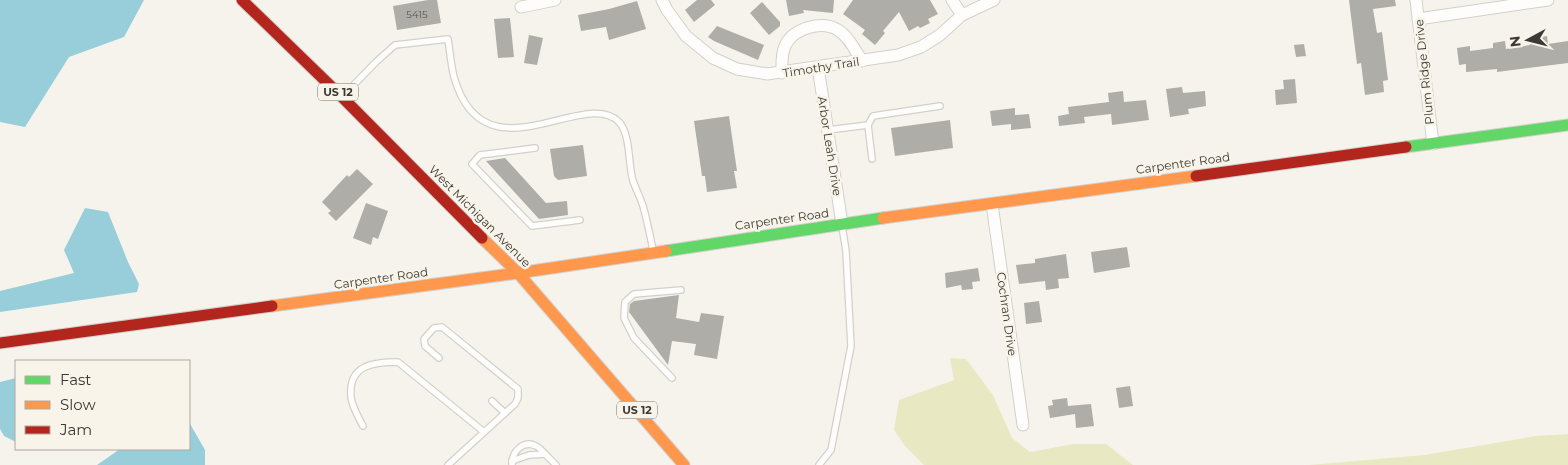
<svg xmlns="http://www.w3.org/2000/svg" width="1568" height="465" viewBox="0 0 1568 465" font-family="Montserrat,sans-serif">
	<rect width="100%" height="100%" fill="#f6f3ec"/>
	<g fill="#e8e9c3">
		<path d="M950,358L966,359L993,395L1012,438L1030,452L1073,444H1106L1133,465H924L905,446L894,430L899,400L954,380Z"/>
		<path d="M1568,434V465H1309L1424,455L1536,436Z"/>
	</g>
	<g fill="#97ceda">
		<path d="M0,0H144L124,37L69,57L25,127L0,122Z"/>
		<path d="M85,208L108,212L128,262L139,284L137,292L0,312V291L74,273L64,250Z"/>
		<path d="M16,378V442L4,436L0,429V382Z"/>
		<path d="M189,422L205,450V465H97L120,449H189Z"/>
	</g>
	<g fill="#afada8">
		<path d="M428,0H437L441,23L397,30L393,6Z"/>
		<path d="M697,0H711L715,5L694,22L685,10Z"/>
		<path d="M786,0H834L833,13L803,10L804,13L789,16Z"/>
		<path d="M853,0H930L938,14L928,19L930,23L920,28L918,26L909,31L899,12L883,31L885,33L875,45L862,34L865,30L843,14Z"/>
		<path d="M1349,0H1395L1396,6L1373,9L1377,33L1382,32L1388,80L1383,81L1384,92L1365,95L1361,63L1357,64Z"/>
		<path d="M637,1L646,29L609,40L606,27L581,31L578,15L609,9Z"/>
		<path d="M762,2L780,22V26L769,35L750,13Z"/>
		<path d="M510,18L514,57L498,58L494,19Z"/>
		<path d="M717,26L764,45L758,60L714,41L708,37Z"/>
		<path d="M529,35L543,38L537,65L524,63Z"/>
		<path d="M1547,36L1548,44L1568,41V63L1497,72V69L1466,72V64L1459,65L1457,48L1470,46V51L1493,48V43L1505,41L1506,49L1530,45L1529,39Z"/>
		<path d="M1304,44L1306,56L1296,57L1294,45Z"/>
		<path d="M1295,79L1297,103L1276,105L1275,90L1284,89L1283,80Z"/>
		<path d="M1182,87L1183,93L1205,91L1206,106L1188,109L1189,114L1170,117L1166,89Z"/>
		<path d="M1123,91L1124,102L1146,100L1149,120L1112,125L1111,114L1084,117L1085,123L1059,126L1058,116L1069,114L1068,107L1109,102L1108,93Z"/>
		<path d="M1015,108V115L1029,114L1031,128L1011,130V124L992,126L990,111Z"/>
		<path d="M729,116L737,171H734L737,188L707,192L705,176H702L694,121Z"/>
		<path d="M950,120L953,148L895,156L891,128Z"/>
		<path d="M583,145L587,176L558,180L554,176L550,149Z"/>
		<path d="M505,158L546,203L567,201L568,215L539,219L486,161Z"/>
		<path d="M357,169L373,184L336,221L328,213L331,211L322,202L347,175L349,177Z"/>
		<path d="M366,203L388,211L378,239L373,237L371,245L353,238Z"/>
		<path d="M1127,247L1130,267L1094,273L1091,252Z"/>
		<path d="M1066,254L1069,278L1058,279L1059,288L1046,290L1045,281L1019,284L1016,265L1035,263V259Z"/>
		<path d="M978,268L980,281L972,282L973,289L962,290L961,285L946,288L945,273Z"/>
		<path d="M679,295L676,318L699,322L701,313L724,316L717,359L694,355L696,344L672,341L668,365L629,312L630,304L634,301Z"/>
		<path d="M1039,301L1042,322L1026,324L1024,303Z"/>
		<path d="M1130,386L1133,406L1119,408L1116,388Z"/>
		<path d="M1067,398L1068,406L1091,404L1094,426L1076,428L1075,414L1050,418L1048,406L1053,405L1052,400Z"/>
	</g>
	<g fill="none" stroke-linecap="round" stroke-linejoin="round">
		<g stroke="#d3d0cb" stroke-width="8">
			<g id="lane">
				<path d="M344,95L376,62L395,45L448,39C450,52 451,65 454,77C484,182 585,86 619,122C631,135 628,165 633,181C636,189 640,197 643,206C647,220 650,235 653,250"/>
				<path d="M828,130L868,125"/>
				<path d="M535,148L480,155L472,164L532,226L580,220"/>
				<path d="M872,159L868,125L873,116L940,106"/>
				<path d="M439,358L425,346L424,339L434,328L442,327L518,389V398L515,404L448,465"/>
				<path d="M672,378L634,338L624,318L625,302L634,294L681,290"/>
				<path d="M492,401L505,413"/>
				<path d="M363,426C359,418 352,407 351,397C348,365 373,362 398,362L484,432"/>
				<path d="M512,461C514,450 524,440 536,446C539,447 543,452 545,454"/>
				<path d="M512,465V461L529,455L545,454L556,465"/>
				<path d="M819,465L831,450L851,346L846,251L842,226"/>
			</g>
		</g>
		<g stroke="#d3d0cb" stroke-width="13">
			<g id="street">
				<path d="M662,0L667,10L686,36L713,58L737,69L767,74L898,55L921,47L940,35L962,15L994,0"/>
				<path d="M952,0L962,15"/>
				<path d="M1416,0L1433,144"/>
				<path d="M521,7L555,0"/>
				<path d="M1418,19L1548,0"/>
				<path d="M818,67L842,224"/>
				<path d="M782,73C782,64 781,55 785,46C793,28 822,20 838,30C849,37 855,50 862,61"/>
				<path d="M992,204L1023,425"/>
			</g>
		</g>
		<g stroke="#d3d0cb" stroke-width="13">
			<g id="fast">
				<path d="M1406,147L1568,125"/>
				<path d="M666,251L883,218"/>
			</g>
		</g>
		<g stroke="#d3d0cb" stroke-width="13">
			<g id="slow">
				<path d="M883,218L1196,176"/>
				<path d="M482,238L518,273L684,465"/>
				<path d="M272,306L518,273L666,251"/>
			</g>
		</g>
		<g stroke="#d3d0cb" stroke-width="13">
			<g id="jam">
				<path d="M242,0L342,97L482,238"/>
				<path d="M1196,176L1406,147"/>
				<path d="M0,343L272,306"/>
			</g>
		</g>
		<use href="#lane" stroke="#fefdfc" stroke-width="5.5"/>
		<use href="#street" stroke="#fefdfc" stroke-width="11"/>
		<use href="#fast" stroke="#63d668" stroke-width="11"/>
		<use href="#slow" stroke="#ff974d" stroke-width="11"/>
		<use href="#jam" stroke="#b3261e" stroke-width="11"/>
	</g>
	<g text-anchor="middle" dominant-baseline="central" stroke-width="5" stroke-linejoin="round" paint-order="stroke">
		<g font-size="10" fill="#585652">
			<text x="417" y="14">5415</text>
		</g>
		<g fill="#f9f4e9" stroke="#74716b" stroke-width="1">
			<rect x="318" y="83.5" width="40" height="17" rx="4"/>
			<rect x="617" y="401.5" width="40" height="17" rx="4"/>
		</g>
		<g font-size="11" font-weight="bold" fill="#3b3935">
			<text x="338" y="92">US 12</text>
			<text x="637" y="410">US 12</text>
		</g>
		<g font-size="12" fill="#3b3935" stroke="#f9f4e9">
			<text transform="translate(821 67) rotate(-9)">Timothy Trail</text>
			<text transform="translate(1424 72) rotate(-96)">Plum Ridge Drive</text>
			<text transform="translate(830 146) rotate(81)">Arbor Leah Drive</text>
			<text transform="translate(1183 163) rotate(-8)">Carpenter Road</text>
			<text transform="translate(480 216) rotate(45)">West Michigan Avenue</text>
			<text transform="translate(782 219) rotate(-8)">Carpenter Road</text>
			<text transform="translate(381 278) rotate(-8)">Carpenter Road</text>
			<text transform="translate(1007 314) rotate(82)">Cochran Drive</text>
		</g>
	</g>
	<rect x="15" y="360" width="175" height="90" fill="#f9f4e9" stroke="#ada9a1"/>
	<rect x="25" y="376" width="25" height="8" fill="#63d668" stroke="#ada9a1"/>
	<text x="60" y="385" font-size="15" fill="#3b3935">Fast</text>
	<rect x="25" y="401" width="25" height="8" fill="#ff974d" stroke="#ada9a1"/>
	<text x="60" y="410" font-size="15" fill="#3b3935">Slow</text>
	<rect x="25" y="426" width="25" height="8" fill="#b3261e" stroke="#ada9a1"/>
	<text x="60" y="435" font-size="15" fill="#3b3935">Jam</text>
	<g transform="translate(1528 40) rotate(263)" stroke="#f9f4e9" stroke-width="4" paint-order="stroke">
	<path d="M0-4L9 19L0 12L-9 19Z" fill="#3b3935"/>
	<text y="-8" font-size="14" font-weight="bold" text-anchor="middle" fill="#3b3935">N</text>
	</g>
</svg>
